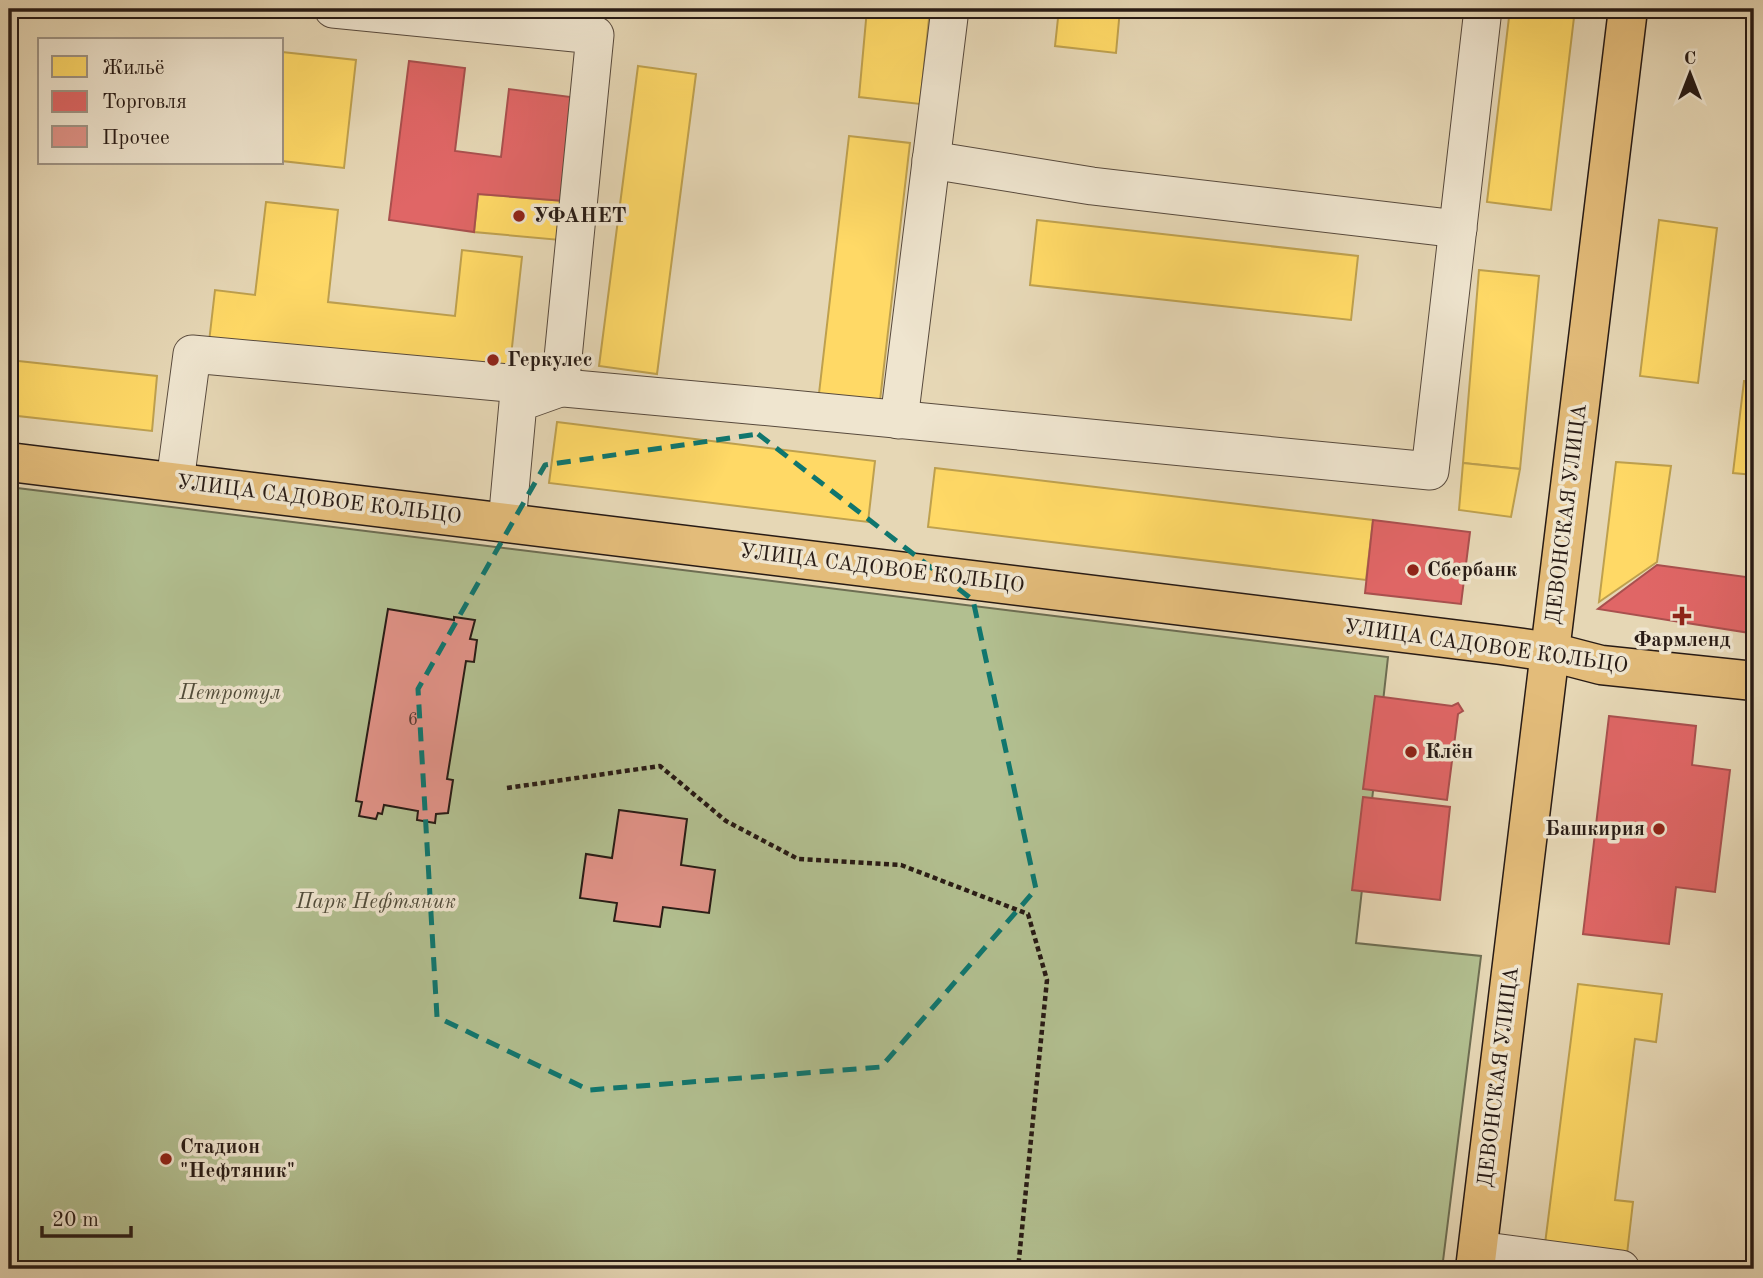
<svg xmlns="http://www.w3.org/2000/svg" width="1763" height="1278" viewBox="0 0 1763 1278" font-family="'Old Standard TT',serif">
	<rect width="100%" height="100%" fill="#e6d7b5"/>
	<filter id="stains"><feTurbulence type="fractalNoise" baseFrequency=".00286" numOctaves="4"/><feColorMatrix values="0 0 0 0 .2 0 0 0 0 .09 0 0 0 0 .02 0 0 0 .5 -.17"/></filter>
	<radialGradient id="worn" r=".72"><stop offset=".6" stop-color="#630" stop-opacity="0"/><stop offset="1" stop-color="#630" stop-opacity=".3"/></radialGradient>
	<path fill="#b2bf90" stroke="#6d6d52" stroke-width="2" d="M9,487L1388,657L1356,943L1481,956L1442,1269H9Z"/>
	<g fill="#ffd966" stroke="#bea04e" stroke-width="2">
		<path d="M867,9H930L920,104L859,97Z"/>
		<path d="M1059,9H1120L1116,53L1055,46Z"/>
		<path d="M1510,9H1575L1551,210L1487,202Z"/>
		<path d="M282,52L356,60L344,168L282,161Z"/>
		<path d="M638,66L696,74L657,374L599,366Z"/>
		<path d="M849,136L910,143L879,409L818,402Z"/>
		<path d="M478,194L564,201L560,240L474,232Z"/>
		<path d="M266,202L338,210L328,302L455,316L462,250L522,257L509,374L209,342L215,290L255,295Z"/>
		<path d="M1037,220L1358,256L1351,320L1030,285Z"/>
		<path d="M1659,220L1717,228L1698,383L1640,376Z"/>
		<path d="M1479,270L1539,276L1520,469L1463,463Z"/>
		<path d="M9,360L157,376L152,431L9,415Z"/>
		<path d="M1744,381L1754,382V475L1733,473Z"/>
		<path d="M557,422L875,461L868,522L549,483Z"/>
		<path d="M1616,462L1671,466L1657,562L1599,602Z"/>
		<path d="M1463,463L1520,469L1511,517L1459,510Z"/>
		<path d="M935,468L1373,520L1366,580L928,527Z"/>
		<path d="M1578,984L1662,994L1656,1042L1635,1039L1615,1200L1633,1202L1627,1254L1545,1244Z"/>
	</g>
	<g fill="#e06666" stroke="#a9504e" stroke-width="2">
		<path d="M409,61L465,68L455,151L501,157L509,89L571,97L564,201L478,194L474,232L389,220Z"/>
		<path d="M1373,520L1470,532L1461,604L1365,593Z"/>
		<path d="M1657,565L1754,578V612L1750,633L1598,609Z"/>
		<path d="M1375,696L1452,706L1458,703L1463,711L1458,714L1447,800L1363,789Z"/>
		<path d="M1609,716L1696,726L1692,765L1730,770L1715,892L1676,887L1669,944L1583,934Z"/>
		<path d="M1363,797L1450,807L1440,900L1352,890Z"/>
	</g>
	<g fill="#e09287" stroke="#281b15" stroke-width="2">
		<path d="M388,609L454,620V617L475,620L470,639L477,640L474,662L466,661L447,779L453,780L448,813L436,814L435,823L417,820L418,811L384,805L382,814L378,813L376,819L359,816L362,802L356,801Z"/>
		<path d="M619,810L687,819L681,865L715,870L709,913L663,907L660,927L614,921L617,903L580,898L586,854L612,858Z"/>
	</g>
	<g fill="none" stroke-linecap="round" stroke-linejoin="round">
		<g stroke="#584a3d" stroke-width="39">
			<g id="minor">
				<path d="M333,9L595,35L560,388L518,403L507,523"/>
				<path d="M931,160L1092,186L1458,229"/>
				<path d="M898,420H899L950,9"/>
				<path d="M175,482L192,354L760,406L1430,471L1483,9"/>
				<path d="M1478,1250L1621,1269"/>
			</g>
		</g>
		<g stroke="#281b15" stroke-width="41">
			<g id="major">
				<path d="M9,462L1501,645L1551,652L1601,665L1754,681"/>
				<path d="M1475,1269L1628,9"/>
			</g>
		</g>
		<path stroke="#281b15" stroke-width="4.5" stroke-dasharray="5 3.5" stroke-linecap="butt" d="M507,788L660,766L726,821L798,859L901,865L1028,914L1047,980L1018,1269"/>
		<use href="#minor" stroke="#efe5cf" stroke-width="37"/>
		<use href="#major" stroke="#e3bc7a" stroke-width="38"/>
	</g>
	<path fill="none" stroke="#0f766e" stroke-width="5" stroke-dasharray="14 9" stroke-linejoin="round" d="M758,434L973,600L1036,889L881,1067L589,1090L437,1017L418,689L545,465Z"/>
	<g fill="#8f2418" stroke="#efe5cf" stroke-width="2.5">
		<circle cx="519" cy="216" r="7"/>
		<circle cx="493" cy="360" r="7"/>
		<circle cx="1413" cy="570" r="7"/>
		<path d="M1678.5 605.5h7v7h7v7h-7v7h-7v-7h-7v-7h7z"/>
		<circle cx="1411" cy="752" r="7"/>
		<circle cx="1659" cy="829" r="7"/>
		<circle cx="166" cy="1159" r="7"/>
	</g>
	<g text-anchor="middle" dominant-baseline="central" stroke-width="7" stroke-linejoin="round" paint-order="stroke">
		<g font-size="18" fill="#563932">
			<text x="413" y="720">6</text>
		</g>
		<g font-size="21" font-weight="bold" fill="#281b15" stroke="#efe5cf" text-anchor="start">
			<text x="533" y="216">УФАНЕТ</text>
			<text x="507" y="360">Геркулес</text>
			<text x="1427" y="570">Сбербанк</text>
			<text x="1682" y="640" text-anchor="middle">Фармленд</text>
			<text x="1425" y="752">Клён</text>
			<text x="1645" y="829" text-anchor="end">Башкирия</text>
			<text x="180" y="1147">Стадион<tspan x="180" dy="24">"Нефтяник"</tspan></text>
		</g>
		<g font-size="21" fill="#281b15" stroke="#efe5cf">
			<text transform="translate(319 500) rotate(7)">УЛИЦА САДОВОЕ КОЛЬЦО</text>
			<text transform="translate(1567 514) rotate(-83)">ДЕВОНСКАЯ УЛИЦА</text>
			<text transform="translate(882 569) rotate(7)">УЛИЦА САДОВОЕ КОЛЬЦО</text>
			<text transform="translate(1486 647) rotate(8)">УЛИЦА САДОВОЕ КОЛЬЦО</text>
			<text transform="translate(1499 1077) rotate(-83)">ДЕВОНСКАЯ УЛИЦА</text>
		</g>
		<g font-size="21" font-style="italic" fill="#514c3a" stroke="#efe5cf">
			<text x="230" y="693">Петротул</text>
			<text x="376" y="902">Парк Нефтяник</text>
		</g>
	</g>
	<rect width="1763" height="1278" fill="none" stroke="#e6d7b5" stroke-width="35"/>
	<rect x="10" y="10" width="1742" height="1257" fill="none" stroke="#281b15" stroke-width="3.5"/>
	<rect x="18" y="18" width="1728" height="1243" fill="none" stroke="#281b15" stroke-width="2"/>
	<rect x="38" y="38" width="245" height="126" fill="#efe5cf" stroke="#9f9485" stroke-width="2"/>
	<rect x="52" y="56" width="35" height="21" fill="#ffd966" stroke="#9f9485" stroke-width="2"/>
	<text x="102" y="74" font-size="21" fill="#281b15">Жильё</text>
	<rect x="52" y="91" width="35" height="21" fill="#e06666" stroke="#9f9485" stroke-width="2"/>
	<text x="102" y="108" font-size="21" fill="#281b15">Торговля</text>
	<rect x="52" y="126" width="35" height="21" fill="#e09287" stroke="#9f9485" stroke-width="2"/>
	<text x="102" y="144" font-size="21" fill="#281b15">Прочее</text>
	<g transform="translate(1690 74)" stroke="#efe5cf" stroke-width="5" paint-order="stroke">
	<path d="M0-5L12 26L0 18L-12 26Z" fill="#281b15"/>
	<text y="-10" font-size="19" font-weight="bold" text-anchor="middle" fill="#281b15">С</text>
	</g>
	<path d="M42 1226v10h89v-10" fill="none" stroke="#281b15" stroke-width="3.5"/>
	<text x="52" y="1226" font-size="21" fill="#281b15" stroke="#efe5cf" stroke-width="5" paint-order="stroke">20 m</text>
	<rect width="100%" height="100%" filter="url(#stains)"/>
	<rect width="100%" height="100%" fill="url(#worn)"/>
</svg>
